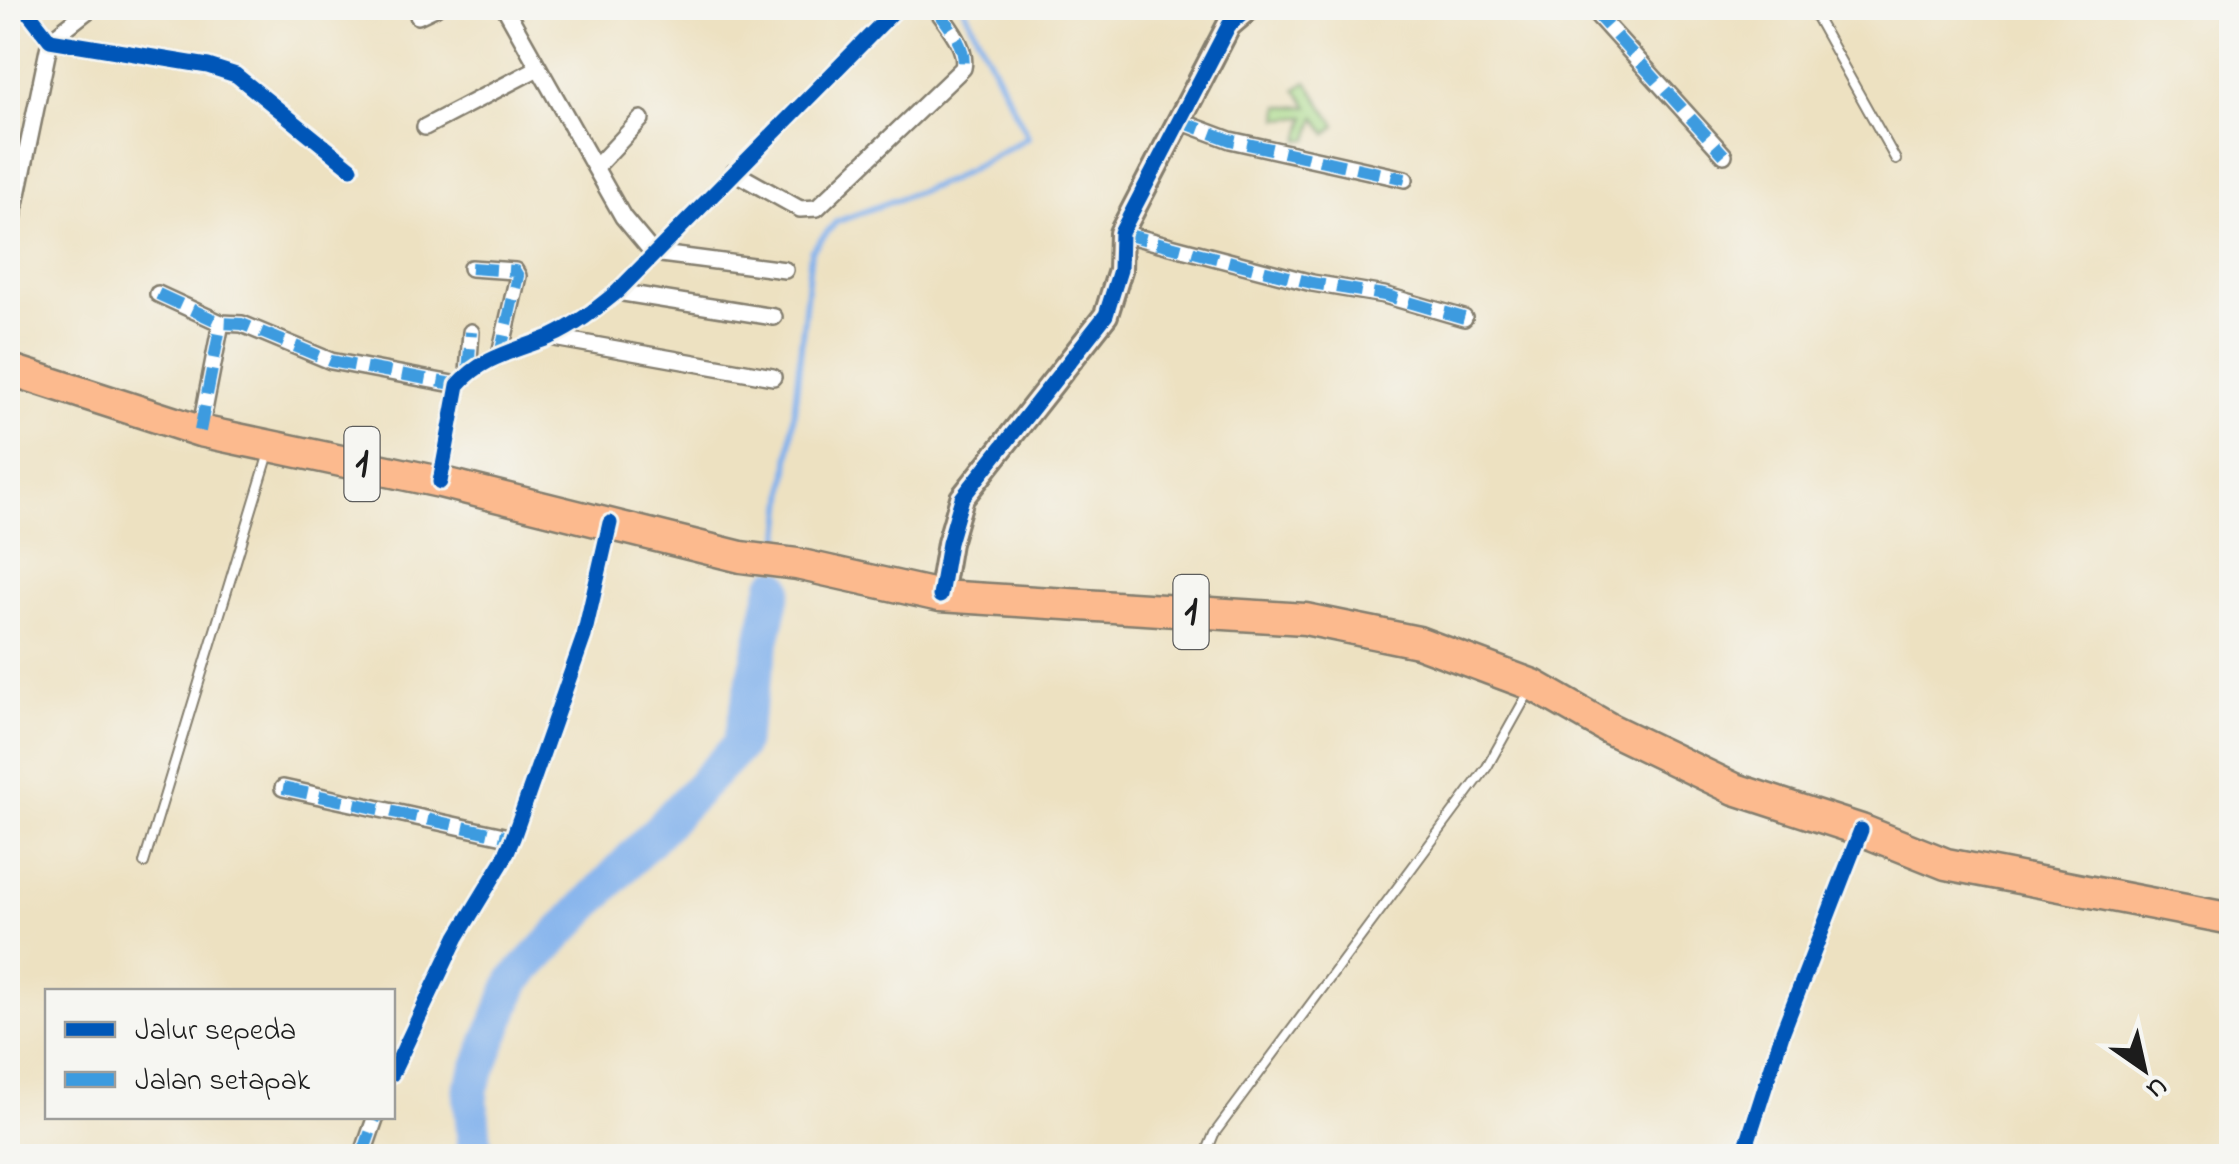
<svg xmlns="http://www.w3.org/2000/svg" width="2239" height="1164" viewBox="0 0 2239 1164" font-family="'Indie Flower',sans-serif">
	<rect width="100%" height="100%" fill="#f6f6f2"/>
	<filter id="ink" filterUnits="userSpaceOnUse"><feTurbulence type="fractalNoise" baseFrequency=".01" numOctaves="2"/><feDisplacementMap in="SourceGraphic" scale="20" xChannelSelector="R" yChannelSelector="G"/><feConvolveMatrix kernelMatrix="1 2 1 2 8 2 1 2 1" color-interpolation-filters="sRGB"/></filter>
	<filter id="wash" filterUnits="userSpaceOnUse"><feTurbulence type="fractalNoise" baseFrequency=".0048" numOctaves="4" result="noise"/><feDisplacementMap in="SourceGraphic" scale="40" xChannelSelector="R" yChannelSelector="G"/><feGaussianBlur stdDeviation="2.25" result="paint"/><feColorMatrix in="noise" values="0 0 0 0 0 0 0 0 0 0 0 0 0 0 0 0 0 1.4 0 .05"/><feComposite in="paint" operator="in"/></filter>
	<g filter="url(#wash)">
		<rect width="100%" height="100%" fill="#ede1c1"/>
		<path fill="#a8d987" stroke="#627a52" stroke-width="2.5" d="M1307,82L1336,125L1327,134L1316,117L1309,139L1300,140L1306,117L1279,119L1280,106L1309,107L1296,89Z"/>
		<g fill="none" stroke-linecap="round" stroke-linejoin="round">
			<g stroke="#81b1ec" stroke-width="6">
				<path d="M779,555L811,251L836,222L950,180L1028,137L964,8"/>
				<path d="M775,586L777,572"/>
			</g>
			<path stroke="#81b1ec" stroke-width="35" d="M471,1156L475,1150L470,1090L514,981L739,746L775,586"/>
		</g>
	</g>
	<g filter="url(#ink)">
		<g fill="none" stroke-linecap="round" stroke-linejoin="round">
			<g stroke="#847e6e" stroke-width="12">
				<g id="lane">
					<path d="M1811,8L1896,160"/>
					<path d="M144,863L269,453"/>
					<path d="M1205,1156L1214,1134L1487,767L1530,690"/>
				</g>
			</g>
			<g stroke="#847e6e" stroke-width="20">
				<g id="street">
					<path d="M25,8L50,40L208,66L236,75L351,168"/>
					<path d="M505,8L623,217L653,253L785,270"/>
					<path d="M1591,8L1724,155"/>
					<path d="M418,16L435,8"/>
					<path d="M1177,120L1230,140L1405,179"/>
					<path d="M425,127L538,68"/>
					<path d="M596,167L641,119"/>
					<path d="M734,172L800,209L817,208L963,68C968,47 947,25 936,8"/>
					<path d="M1121,233L1312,283L1384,295L1464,318"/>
					<path d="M8,243L50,40L91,8"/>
					<path d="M471,268L515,271L518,276L500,354"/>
					<path d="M617,292L774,317"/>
					<path d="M158,294L221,323L242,324L331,361L458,385"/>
					<path d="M549,337L773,377"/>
					<path d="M468,373L471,332"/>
					<path d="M200,431L221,323"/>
					<path d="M440,482L458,385C483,356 516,351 550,337C575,326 596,309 617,292L897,8"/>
					<path d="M283,788L513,838"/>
					<path d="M392,1074L457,937L503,861L513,838L584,636L610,523"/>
					<path d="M362,1156L376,1116"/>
					<path d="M1743,1156L1783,1031L1861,830"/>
				</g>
			</g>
			<g stroke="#847e6e" stroke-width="28">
				<path id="secondary" d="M940,596L949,543L962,498L1106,315L1120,270L1121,233L1229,25L1249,8"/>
			</g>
			<g stroke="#847e6e" stroke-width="35">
				<path id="highway" d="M8,369L200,431L440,482L741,557L797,564L940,596L1305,619L1418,642L1533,685L1610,729L1735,789L1861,830L1946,864L2232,919"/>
			</g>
			<use href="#lane" stroke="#fff" stroke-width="8"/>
			<use href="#street" stroke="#fff" stroke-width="15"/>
			<use href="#secondary" stroke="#fee3d2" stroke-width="22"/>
			<use href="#highway" stroke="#fcba8e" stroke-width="30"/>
			<g stroke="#3c9bdf" stroke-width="12" stroke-dasharray="25 12" stroke-linecap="butt">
				<path d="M936,8C947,25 968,47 963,68"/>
				<path d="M1591,8L1724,155"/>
				<path d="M1177,120L1230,140L1405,179"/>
				<path d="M1121,233L1312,283L1384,295L1464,318"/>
				<path d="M471,268L515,271L518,276L500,354"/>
				<path d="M158,294L221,323L242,324L331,361L458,385"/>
				<path d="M468,373L471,332"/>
				<path d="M200,431L221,323"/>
				<path d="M283,788L513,838"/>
				<path d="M362,1156L376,1116"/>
			</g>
			<g stroke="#f6f6f2" stroke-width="21">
				<g id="cycleway">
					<path d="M25,8L50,40L208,66L236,75L351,168"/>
					<path d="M440,482L458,385C483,356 516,351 550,337C575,326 596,309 617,292L897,8"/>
					<path d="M940,596L949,543L962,498L1106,315L1120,270L1121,233L1229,25L1249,8"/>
					<path d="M392,1074L457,937L503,861L513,838L584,636L610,523"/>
					<path d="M1743,1156L1783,1031L1861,830"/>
				</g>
			</g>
			<use href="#cycleway" stroke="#0057b8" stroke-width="15"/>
		</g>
	</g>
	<g text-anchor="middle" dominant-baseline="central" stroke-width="8" stroke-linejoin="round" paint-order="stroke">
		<g fill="#f6f6f2" stroke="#5d5d5c" stroke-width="2.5">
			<rect x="344.5" y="427" width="35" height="74" rx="8"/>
			<rect x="1173.5" y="575" width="35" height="74" rx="8"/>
		</g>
		<g font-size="42" font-weight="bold" fill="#1c1c1c">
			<text x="362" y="464">1</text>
			<text x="1191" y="612">1</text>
		</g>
	</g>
	<rect width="2239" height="1164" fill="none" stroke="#f6f6f2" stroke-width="40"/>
	<rect x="45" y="989" width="350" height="130" fill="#f6f6f2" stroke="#9f9f9c" stroke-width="2.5"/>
	<rect x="65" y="1022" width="50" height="15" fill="#0057b8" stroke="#9f9f9c" stroke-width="2.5"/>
	<text x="135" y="1039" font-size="30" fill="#1c1c1c">Jalur sepeda</text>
	<rect x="65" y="1072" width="50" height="15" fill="#3c9bdf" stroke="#9f9f9c" stroke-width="2.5"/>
	<text x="135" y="1089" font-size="30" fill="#1c1c1c">Jalan setapak</text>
	<g transform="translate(2144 1069) rotate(146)" stroke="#f6f6f2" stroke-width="8" paint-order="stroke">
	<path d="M0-8L18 38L0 25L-18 38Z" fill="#1c1c1c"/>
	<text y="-15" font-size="28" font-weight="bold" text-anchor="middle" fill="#1c1c1c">U</text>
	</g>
</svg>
